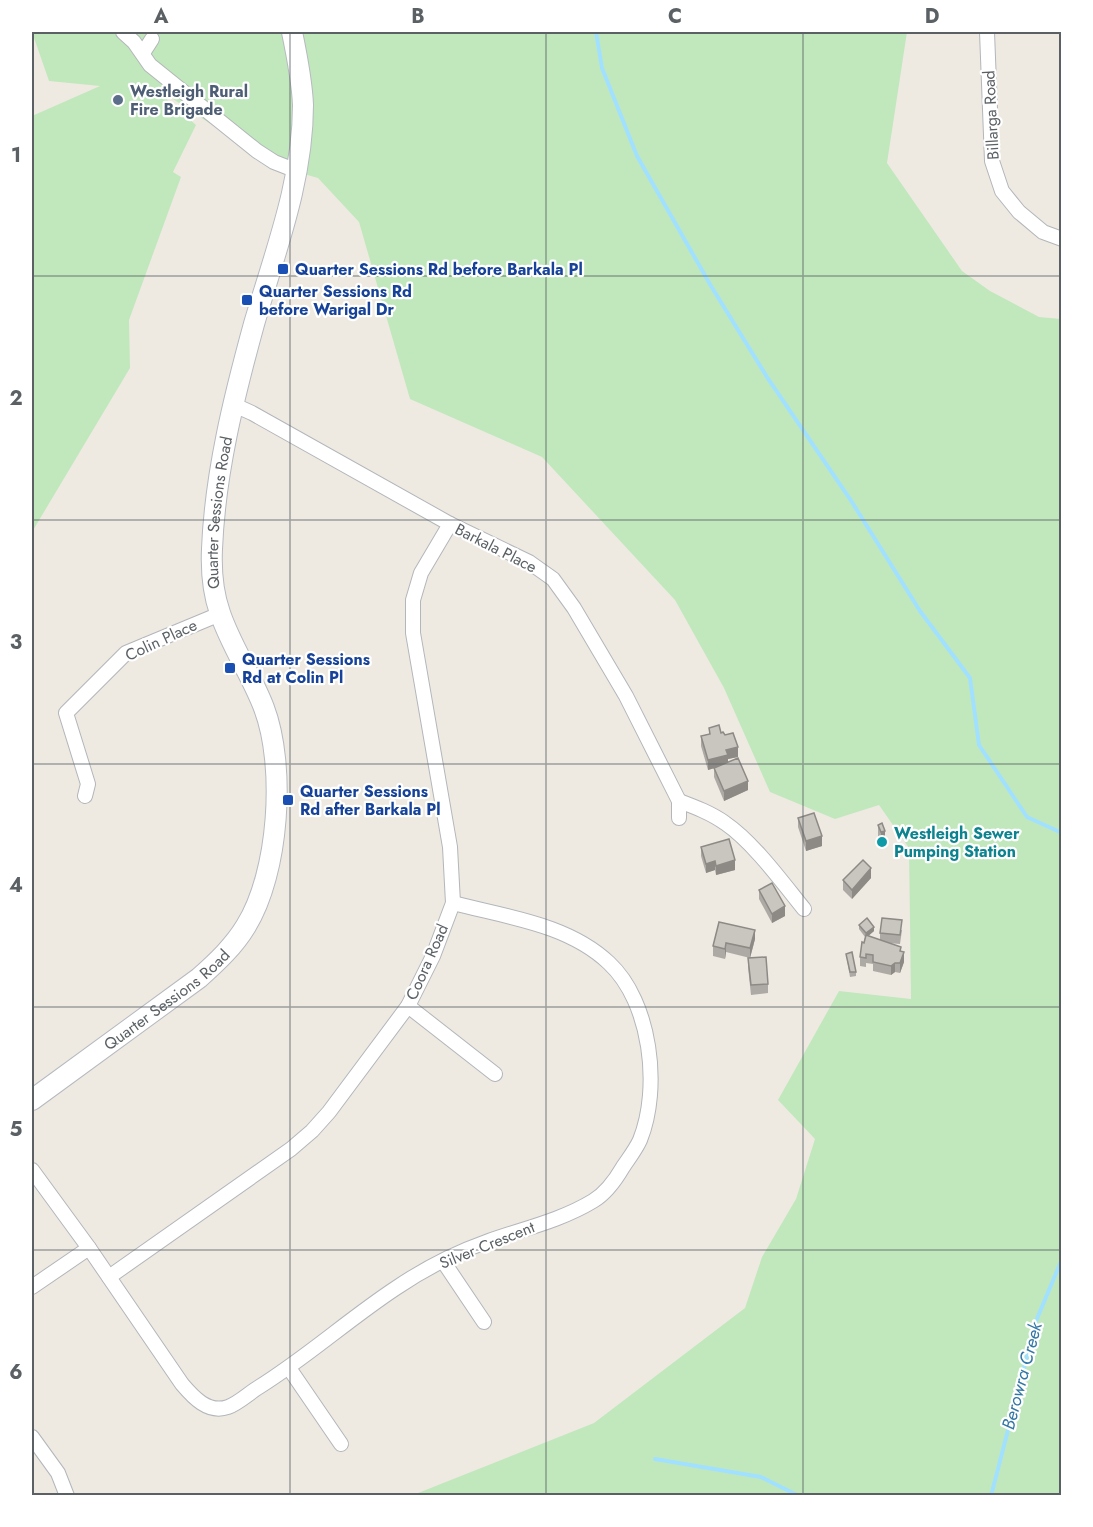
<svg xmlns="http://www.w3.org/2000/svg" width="1093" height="1527" viewBox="0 0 1093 1527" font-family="Jost,sans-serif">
	<rect width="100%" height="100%" fill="#eeeae2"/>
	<path fill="#c1e8bc" d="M32,32H907L887,163L962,271L990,291L1039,317L1061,319V1495H413L594,1423L745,1308L762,1257L796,1199L815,1139L778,1100L839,991L911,999L909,848L879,805L835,819L770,792L724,688L675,600L542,457L410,399L359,222L318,178L304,174L287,175L161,91H157L196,125L173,172L181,177L129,320L130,368L32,532V116L100,86L49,81Z"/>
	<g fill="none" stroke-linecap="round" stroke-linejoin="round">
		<g stroke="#a1e1ff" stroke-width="4">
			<path d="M596,32L602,68L637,156L711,286L767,377L850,499L920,611L970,678L979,745L1027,817L1062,833"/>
			<path d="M655,1459L761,1477L799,1496"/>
			<path d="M991,1496L1036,1321L1062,1259"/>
		</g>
		<g stroke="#b3b6ba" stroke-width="16">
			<g id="minor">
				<path d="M123,32L134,42L150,65L257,151L274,162L297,171"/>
				<path d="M987,32L992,161L1002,191L1019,212L1043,232L1062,239"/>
				<path d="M143,53L152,39"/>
				<path d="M232,404L252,413L450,524L529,562L553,579L574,608L626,696L679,801V818"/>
				<path d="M85,796L88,784L66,713L126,653L220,614"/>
				<path d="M679,801C695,807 711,813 725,823C753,842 783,883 804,909"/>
				<path d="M408,1006L495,1074"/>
				<path d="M32,1170L89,1248L182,1384C193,1397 208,1414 228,1407C239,1403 249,1393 259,1387C307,1357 349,1319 396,1288C424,1269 455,1253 486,1242C522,1229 560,1221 593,1201C605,1194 616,1179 623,1167C629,1158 636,1149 640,1140C661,1088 651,1002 609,963C568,924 506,917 453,903"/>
				<path d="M443,1261L484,1322"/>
				<path d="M109,1277L291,1149L312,1131L329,1112L408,1006L433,956L453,903L450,847L413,633V600L421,573L450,524"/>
				<path d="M32,1287L89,1248"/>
				<path d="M289,1368L341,1444"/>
				<path d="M32,1437L58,1473L67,1496"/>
			</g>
		</g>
		<g stroke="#b6bac0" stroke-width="22">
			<g id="secondary">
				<path id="s1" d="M32,1100L199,978C217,962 234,946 246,926C279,873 286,766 264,708C252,676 231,646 220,613C213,593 211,571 212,549C215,473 234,397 254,324C275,252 303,181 303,105C302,81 297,56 292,32"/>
			</g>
		</g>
		<use href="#minor" stroke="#fff" stroke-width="14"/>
		<use href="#secondary" stroke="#fff" stroke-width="20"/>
	</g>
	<g fill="#ada9a4">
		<path d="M709,728L721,733L725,735L738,757L728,759V763L748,790L724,801L714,777V768L717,767L708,770L701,746V736L709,734Z"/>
		<path d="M798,818L822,846L806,851L798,827Z"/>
		<path d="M882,823L885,845L881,846L878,839V825Z"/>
		<path d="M701,847L735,870L716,875L715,870L706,873L701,856Z"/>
		<path d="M871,878L852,899L843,890V880Z"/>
		<path d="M759,890L785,916L772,923L759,899Z"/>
		<path d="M719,922L755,939L750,958L768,984V993L751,995L748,967V958H750L726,952L725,959L713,956V946Z"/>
		<path d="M859,925L874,931L868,936L880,940V933L902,930L900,944L887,943L901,952L904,962L900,973L895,972L891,975L873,971V964L866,963V967L860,966V957L865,937L859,929Z"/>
		<path d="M846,954L856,972V976L850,977Z"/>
	</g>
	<g fill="#8d8a86">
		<path d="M738,747V757L728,759V764L708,770V760L726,750Z"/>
		<path d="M748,781V790L724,801V791Z"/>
		<path d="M885,831V845L881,846V832Z"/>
		<path d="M822,836V846L806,851V841Z"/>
		<path d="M735,860V870L716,875V866Z"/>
		<path d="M715,861V870L706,873V864Z"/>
		<path d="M871,868V878L852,899V890Z"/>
		<path d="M785,906V916L772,923V914Z"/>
		<path d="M874,927V931L866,938V933Z"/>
		<path d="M755,930V939L750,958V948Z"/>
		<path d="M726,943V952L725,959V949Z"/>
		<path d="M904,952V962L900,973V963Z"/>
		<path d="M895,963V972L891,975V966Z"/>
	</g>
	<g fill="#c9c5bf" stroke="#8d8a86" stroke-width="1.5">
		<path d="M719,725L721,733L723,732L725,735L733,733L738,747L726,750L728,755L708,760L701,736L710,734L709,728Z"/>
		<path d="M738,758L748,781L724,791L714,768Z"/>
		<path d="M814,813L822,836L806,841L798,818Z"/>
		<path d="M882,823L885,831L881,832L878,825Z"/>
		<path d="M729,839L735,860L716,866L715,861L706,864L701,847Z"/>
		<path d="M863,860L871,868L852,890L843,880Z"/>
		<path d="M772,883L785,906L772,914L759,890Z"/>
		<path d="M867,918L874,927L866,933L859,925Z"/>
		<path d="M882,918L902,920L900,935L880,933Z"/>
		<path d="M719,922L755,930L750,948L726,943L725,949L713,946Z"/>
		<path d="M866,935L901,947L900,951L904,952L900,963H895L891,966L873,962V955L866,954V958L860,957L862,942L864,943Z"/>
		<path d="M852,952L856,972H850L846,954Z"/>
		<path d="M766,957L768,984L751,985L748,958Z"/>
	</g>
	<path fill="none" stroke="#5a6064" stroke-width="1.5" stroke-opacity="0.55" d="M290,32V1496M546,32V1496M803,32V1496M32,276H1062M32,520H1062M32,764H1062M32,1007H1062M32,1250H1062"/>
	<circle fill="#5c6f8a" stroke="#fff" stroke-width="2" cx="118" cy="100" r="6"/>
	<g fill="#1a4fb4" stroke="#fff" stroke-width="2">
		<rect x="277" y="263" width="12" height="12" rx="3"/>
		<rect x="241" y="294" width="12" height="12" rx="3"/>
		<rect x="224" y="662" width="12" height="12" rx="3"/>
		<rect x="282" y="794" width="12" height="12" rx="3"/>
	</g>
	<circle fill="#0f9aa8" stroke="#fff" stroke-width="2" cx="882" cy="842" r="6"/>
	<g text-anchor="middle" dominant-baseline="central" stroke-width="4.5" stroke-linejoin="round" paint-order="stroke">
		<g font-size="16" font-weight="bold" fill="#4e5e75" stroke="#fff" text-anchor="start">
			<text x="130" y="91">Westleigh Rural<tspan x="130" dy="18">Fire Brigade</tspan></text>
		</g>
		<g font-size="16" fill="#5a6064" stroke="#fff">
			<text transform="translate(991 115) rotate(-93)">Billarga Road</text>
			<text stroke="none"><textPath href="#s1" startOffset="708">Quarter Sessions Road</textPath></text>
			<text transform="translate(496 548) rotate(27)">Barkala Place</text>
			<text transform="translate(161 640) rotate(-25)">Colin Place</text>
			<text transform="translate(427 962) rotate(-66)">Coora Road</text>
			<text stroke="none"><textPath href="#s1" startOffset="168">Quarter Sessions Road</textPath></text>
			<text transform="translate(487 1245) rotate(-22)">Silver Crescent</text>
		</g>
		<g font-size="16" font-weight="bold" fill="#164399" stroke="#fff" text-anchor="start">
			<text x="295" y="269">Quarter Sessions Rd before Barkala Pl</text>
			<text x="259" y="291">Quarter Sessions Rd<tspan x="259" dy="18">before Warigal Dr</tspan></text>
			<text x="242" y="659">Quarter Sessions<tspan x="242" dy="18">Rd at Colin Pl</tspan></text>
			<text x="300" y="791">Quarter Sessions<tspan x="300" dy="18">Rd after Barkala Pl</tspan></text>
		</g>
		<g font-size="16" font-weight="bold" fill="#0d838f" stroke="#fff" text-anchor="start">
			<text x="894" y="833">Westleigh Sewer<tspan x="894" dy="18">Pumping Station</tspan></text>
		</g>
		<g font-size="18" font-style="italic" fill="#3377a6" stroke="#fff">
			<text transform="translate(1022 1376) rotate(-75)">Berowra Creek</text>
		</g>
	</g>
	<rect width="1093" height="1527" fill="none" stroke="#ffffff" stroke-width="66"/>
	<rect x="33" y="33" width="1027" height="1461" fill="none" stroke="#5a6064" stroke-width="2"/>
	<g font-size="20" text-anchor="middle" font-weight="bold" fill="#5a6064">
		<text x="161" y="23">A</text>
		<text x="418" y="23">B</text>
		<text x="675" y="23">C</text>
		<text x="932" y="23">D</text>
		<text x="16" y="162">1</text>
		<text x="16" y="405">2</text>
		<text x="16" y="649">3</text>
		<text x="16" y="892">4</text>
		<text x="16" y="1136">5</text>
		<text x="16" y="1379">6</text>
	</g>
</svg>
